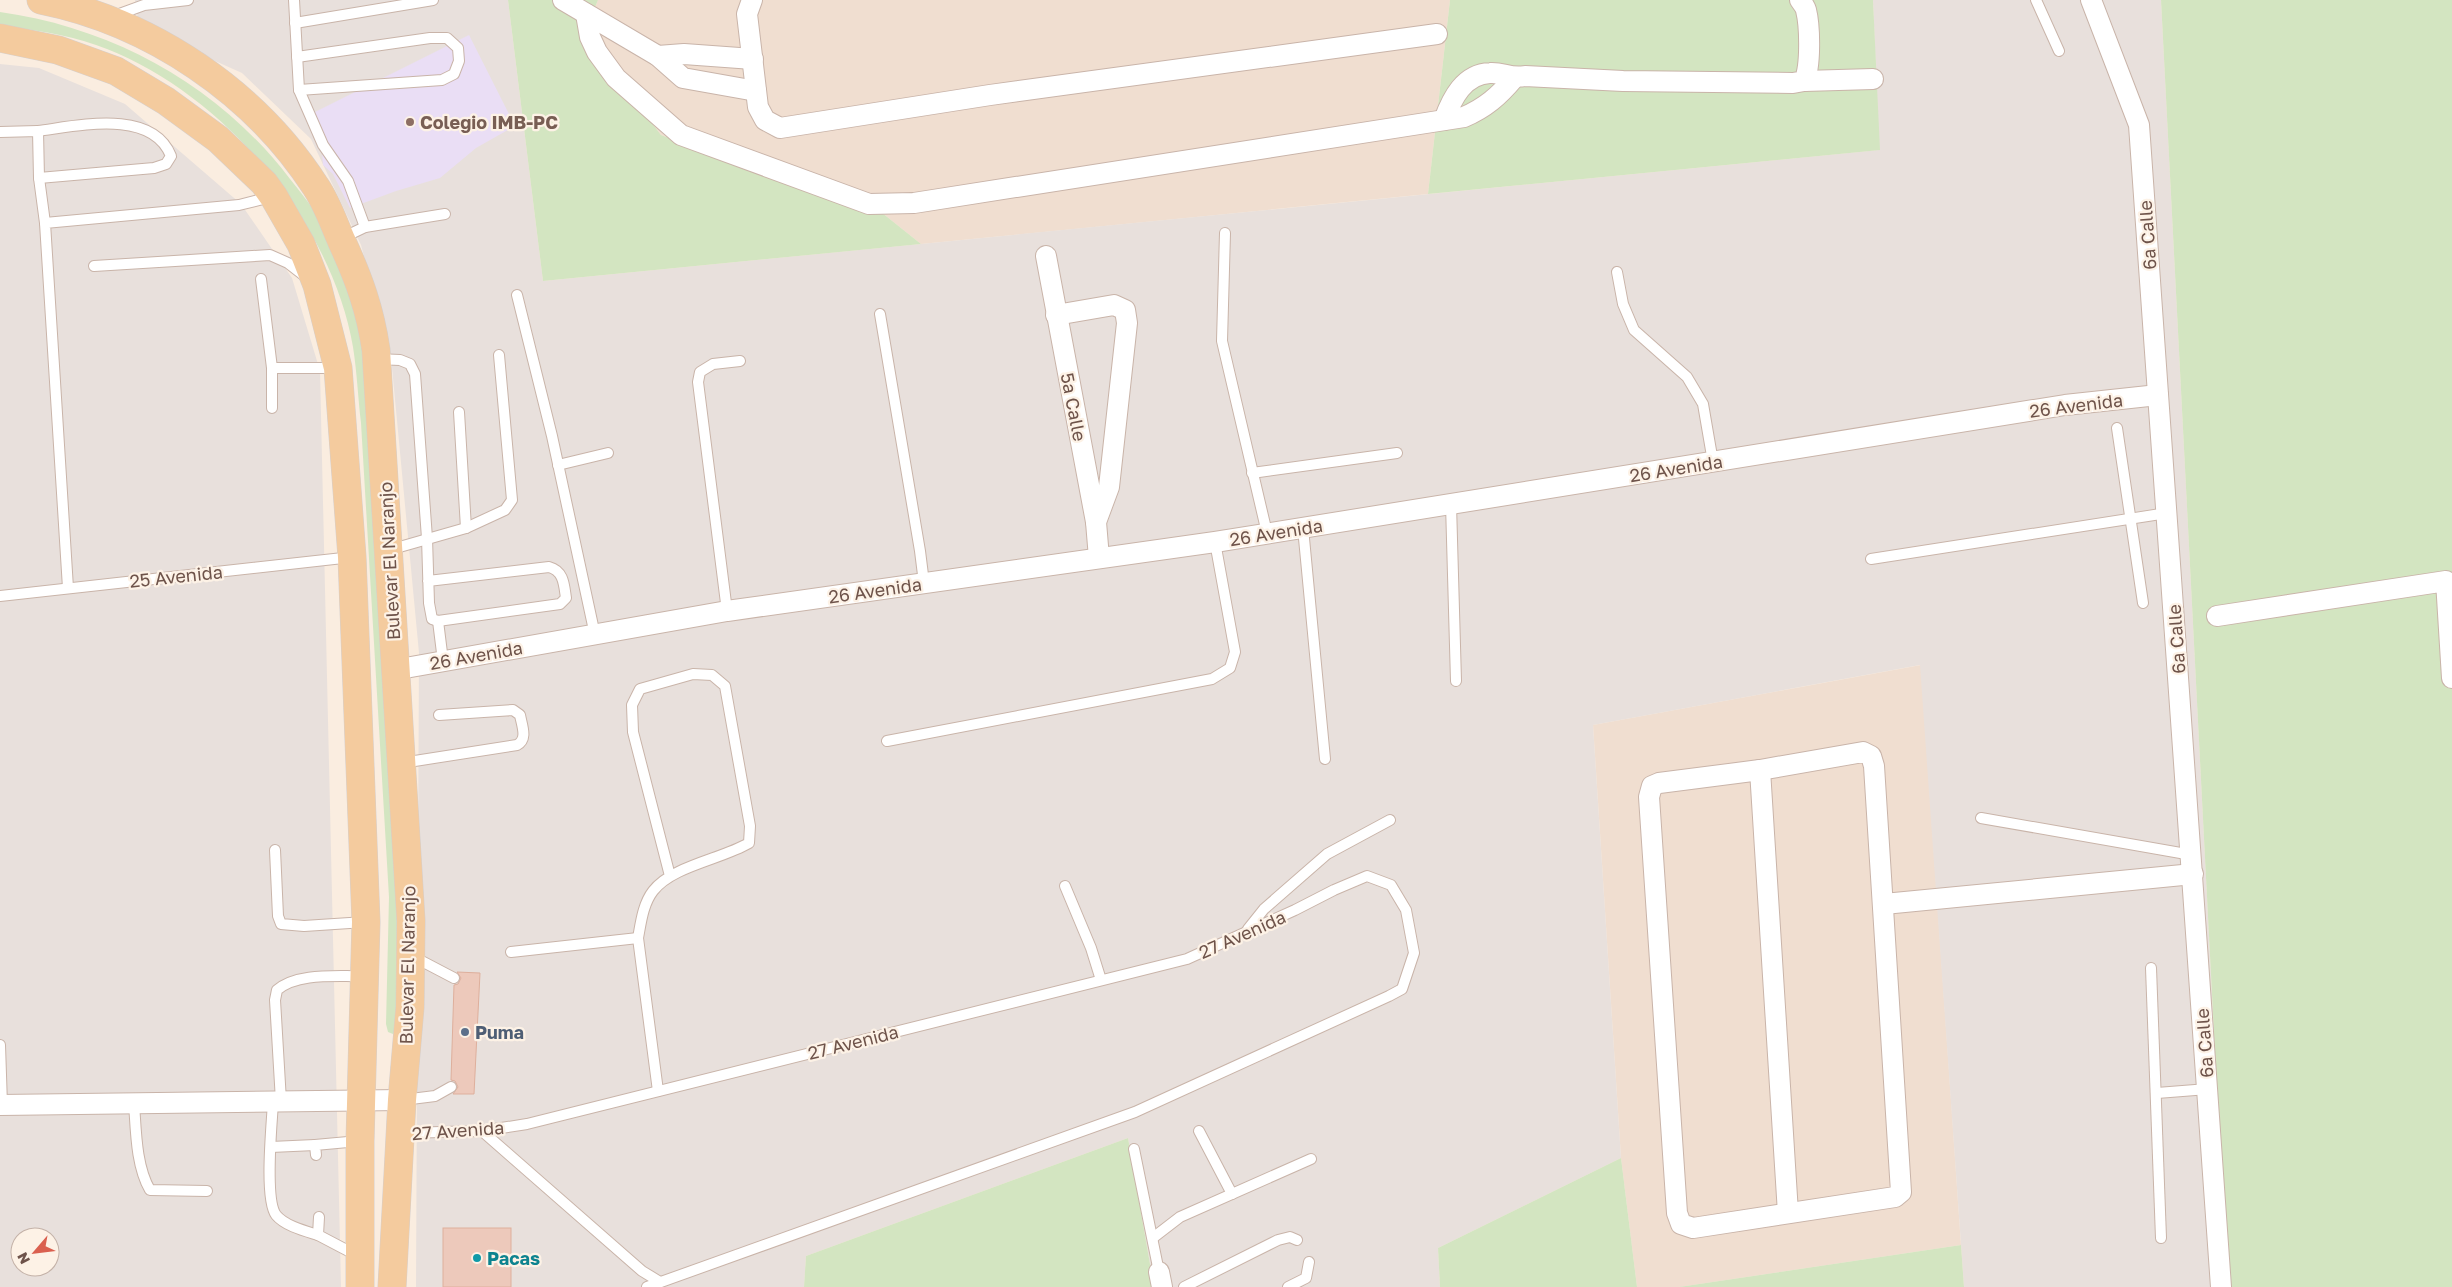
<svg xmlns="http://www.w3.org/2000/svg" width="2452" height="1287" viewBox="0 0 2452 1287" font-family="'Golos Text',sans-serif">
	<rect width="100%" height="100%" fill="#faede0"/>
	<g fill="#f0ded0">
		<path d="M598,0H1450L1428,194L921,244L876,208L742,165L661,135L584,34Z"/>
		<path d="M1921,665L1961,1245L1679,1287H1637L1621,1158L1593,725Z"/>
	</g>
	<g fill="#e8e0dc" fill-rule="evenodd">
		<path d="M135,0H508L543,281L1879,150L1873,0H2161L2227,1287H1964L1920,665L1593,725L1621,1158L1438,1248L1440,1287H1154L1128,1138L806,1256L804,1287H416L419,653L391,357L361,245L311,139L242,73L139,27Z"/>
		<path d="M0,64L39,68L125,104L241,204L292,278L320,371L341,1287H0ZM20,1237H50V1267H20Z"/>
	</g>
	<path fill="#eadef5" d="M469,35L515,126L476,148L440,178L396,191L350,208L333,174L323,165L322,152L305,117Z"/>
	<g fill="#d3e5c1">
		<path d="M508,0H598L584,34L661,135L742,165L876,208L921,244L543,281Z"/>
		<path d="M1450,0H1873L1880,150L1428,194Z"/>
		<path d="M2161,0H2452V1287H2227Z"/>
		<path d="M0,12C115,28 220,87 290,179C298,189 306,199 313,209C340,253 355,304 364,354L397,894L399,1019L397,1029L393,1034L388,1032L386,1024L389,897L361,423C358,398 357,372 353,347C331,219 219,88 96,45C66,34 32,30 0,25Z"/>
		<path d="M1128,1138L1154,1287H804L806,1256Z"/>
		<path d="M1621,1158L1637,1287H1440L1438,1248Z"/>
		<path d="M1961,1245L1964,1287H1679Z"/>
	</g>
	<g fill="#edc9bb" stroke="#deaf9c">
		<path d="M457,972L480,973L474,1094H453L458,1087L455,1081L451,1080L454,985L458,984L461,978Z"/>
		<rect x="443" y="1228" width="68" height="59"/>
	</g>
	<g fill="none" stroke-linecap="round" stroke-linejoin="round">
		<g stroke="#c9b4a9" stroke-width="12">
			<g id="lane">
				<path d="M294,0L299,90L323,145L348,181L365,227L342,238"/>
				<path d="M2036,0L2059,51"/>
				<path d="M114,16L144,5L188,0"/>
				<path d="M295,23L433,0"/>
				<path d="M297,57L430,38H447L458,48L459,61L454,74L442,80L299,90"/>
				<path d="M38,131C77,126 152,108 171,156L166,164L154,168L39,178"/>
				<path d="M0,132L38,131L39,178L45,223"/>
				<path d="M365,227L445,214"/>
				<path d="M1225,233L1222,341L1267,533"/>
				<path d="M94,266L270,255L288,263L306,277"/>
				<path d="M1617,272L1623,304L1634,330L1687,377L1703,404L1713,462"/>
				<path d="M261,279L272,368V408"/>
				<path d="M517,295L552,436L595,635"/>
				<path d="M880,314L920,551L924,583"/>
				<path d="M377,359L400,360L410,364L415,374L427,538L429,603L432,619L438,621L560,604L566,598C564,585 564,571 549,567L428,581"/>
				<path d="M272,368H337"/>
				<path d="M459,412L466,528"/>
				<path d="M2117,428L2143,603"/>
				<path d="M558,465L608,453"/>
				<path d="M1252,473L1397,453"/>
				<path d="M1451,504L1456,681"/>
				<path d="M1303,528L1325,759"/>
				<path d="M389,550L466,528L505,510L512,500L499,355"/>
				<path d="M1871,559L2167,513"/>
				<path d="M68,588L45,223L239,205L271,197"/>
				<path d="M0,596L352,557"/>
				<path d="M727,611L698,382L700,372L713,364L740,361"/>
				<path d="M438,621L443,661"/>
				<path d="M887,741L1212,679L1230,668L1235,652L1215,542"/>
				<path d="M402,763L517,745C528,739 522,726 520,715L513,710L439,715"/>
				<path d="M1981,818L2192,855"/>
				<path d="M275,850L278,916L281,924L304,926L365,922"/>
				<path d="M1065,886L1091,948L1101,980"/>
				<path d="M1248,929L1264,909L1327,854L1390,820"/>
				<path d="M511,952L638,938"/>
				<path d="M412,956L454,978"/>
				<path d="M2151,968L2161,1238"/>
				<path d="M0,1045L2,1105"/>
				<path d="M658,1091L638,938C641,922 643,904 653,891C672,866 722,859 749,843L750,826L725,686L712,675L693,674L640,689L632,705L633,732L670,876"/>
				<path d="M2157,1093L2208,1089"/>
				<path d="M403,1100L435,1096L451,1087"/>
				<path d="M281,1101L275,1000L277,990C298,972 338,977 364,976"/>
				<path d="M273,1102C272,1123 264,1199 276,1215C285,1226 305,1231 318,1235"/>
				<path d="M134,1103C136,1131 136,1166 150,1190L207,1191"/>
				<path d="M482,1131L642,1271L660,1282"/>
				<path d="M1199,1131L1232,1194"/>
				<path d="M402,1133L482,1131L527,1124L1187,959L1295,910L1334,890L1367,876L1391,885L1406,910L1414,953L1402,989L1389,996L1135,1112L647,1287"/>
				<path d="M271,1147L315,1145"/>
				<path d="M1134,1149L1159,1272"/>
				<path d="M316,1155L315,1145L359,1141"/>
				<path d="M319,1217L318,1235L358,1256"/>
				<path d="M1154,1237L1180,1217L1311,1159"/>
				<path d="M1184,1287L1278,1240L1290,1237L1297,1240"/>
				<path d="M1288,1287L1306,1278L1309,1262"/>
			</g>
		</g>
		<g stroke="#c9b4a9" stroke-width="22">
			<g id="street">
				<path d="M563,0L658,56L683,78L756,91"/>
				<path d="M752,0L747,14L758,107L765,120L780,128L990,95L1437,34"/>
				<path d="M2091,0L2139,125L2221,1287"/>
				<path d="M586,14L590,37L597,52L616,78L681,135L869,204L914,203L1464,117C1485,108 1499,96 1514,78"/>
				<path d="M658,56L684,54L753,59"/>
				<path d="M1804,81L1873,79"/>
				<path d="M1444,120C1452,98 1464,74 1490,73C1503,72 1510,79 1525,76L1623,81L1793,83L1804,81C1811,67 1810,26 1806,10C1805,6 1802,3 1800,0"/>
				<path d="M1046,256L1096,522L1099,558"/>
				<path d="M1056,315L1114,305L1125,310L1127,323L1109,487L1096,522"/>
				<path d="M2217,616L2446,581L2452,678"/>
				<path d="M394,670L727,611L1215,542L2065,405L2158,395"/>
				<path d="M1863,752L1871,756L1874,766L1901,1192L1895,1197L1693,1228L1681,1224L1677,1213L1649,797L1652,786L1659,783L1760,770Z"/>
				<path d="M1760,770L1788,1213"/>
				<path d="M1884,904L2193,874"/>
				<path d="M0,1105L402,1100"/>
				<path d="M1159,1272L1162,1287"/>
			</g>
		</g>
		<g stroke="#d6cfcc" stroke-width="29">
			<g id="primary">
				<path d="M41,0C151,22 255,92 316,187C327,203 334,224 342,242C359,279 370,309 376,350L411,921L410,1007L402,1100L392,1287"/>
				<path d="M0,38L58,50L116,71L166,101L218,139L264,183L274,197L301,244L317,285L338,368L352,557L366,922L360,1141V1287"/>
			</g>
		</g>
		<use href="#lane" stroke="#fff" stroke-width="10"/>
		<use href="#street" stroke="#fff" stroke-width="20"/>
		<use href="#primary" stroke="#f4cb9e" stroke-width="28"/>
	</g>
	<circle fill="#8d6e63" stroke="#fdf2e6" stroke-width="2" cx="410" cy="122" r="5"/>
	<circle fill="#5c6f8a" stroke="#fdf2e6" stroke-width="2" cx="465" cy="1032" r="5"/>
	<circle fill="#0f9aa8" stroke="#fdf2e6" stroke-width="2" cx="477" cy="1258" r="5"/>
	<g text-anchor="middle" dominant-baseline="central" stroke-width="4.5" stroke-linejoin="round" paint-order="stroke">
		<g font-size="18" font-weight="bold" fill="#785e54" stroke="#fdf2e6" text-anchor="start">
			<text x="420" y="122">Colegio IMB-PC</text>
		</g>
		<g font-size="18" fill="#6e534a" stroke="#fdf2e6">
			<text transform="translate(2147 235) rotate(-94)">6a Calle</text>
			<text transform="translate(2076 405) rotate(-7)">26 Avenida</text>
			<text transform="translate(1074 407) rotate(79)">5a Calle</text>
			<text transform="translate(1676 468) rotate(-9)">26 Avenida</text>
			<text transform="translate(1276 532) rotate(-9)">26 Avenida</text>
			<text transform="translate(389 561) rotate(-93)">Bulevar El Naranjo</text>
			<text transform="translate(176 576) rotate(-6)">25 Avenida</text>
			<text transform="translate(875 590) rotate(-8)">26 Avenida</text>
			<text transform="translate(2176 639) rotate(-94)">6a Calle</text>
			<text transform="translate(476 655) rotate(-10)">26 Avenida</text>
			<text transform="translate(1242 934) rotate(-24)">27 Avenida</text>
			<text transform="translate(407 965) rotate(-89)">Bulevar El Naranjo</text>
			<text transform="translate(853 1042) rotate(-14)">27 Avenida</text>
			<text transform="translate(2204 1043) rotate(-94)">6a Calle</text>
			<text transform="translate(458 1130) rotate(-4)">27 Avenida</text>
		</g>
		<g font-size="18" font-weight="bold" fill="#4e5e75" stroke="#fdf2e6" text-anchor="start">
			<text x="475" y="1032">Puma</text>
		</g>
		<g font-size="18" font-weight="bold" fill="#0d838f" stroke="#fdf2e6" text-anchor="start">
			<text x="487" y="1258">Pacas</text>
		</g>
	</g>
	<g transform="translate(35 1252) rotate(242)"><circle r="24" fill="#fdf2e6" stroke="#c4b2a8"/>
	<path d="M0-4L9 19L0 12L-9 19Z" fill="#da604f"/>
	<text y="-8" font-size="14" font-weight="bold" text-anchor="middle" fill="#6e534a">N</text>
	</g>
</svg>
